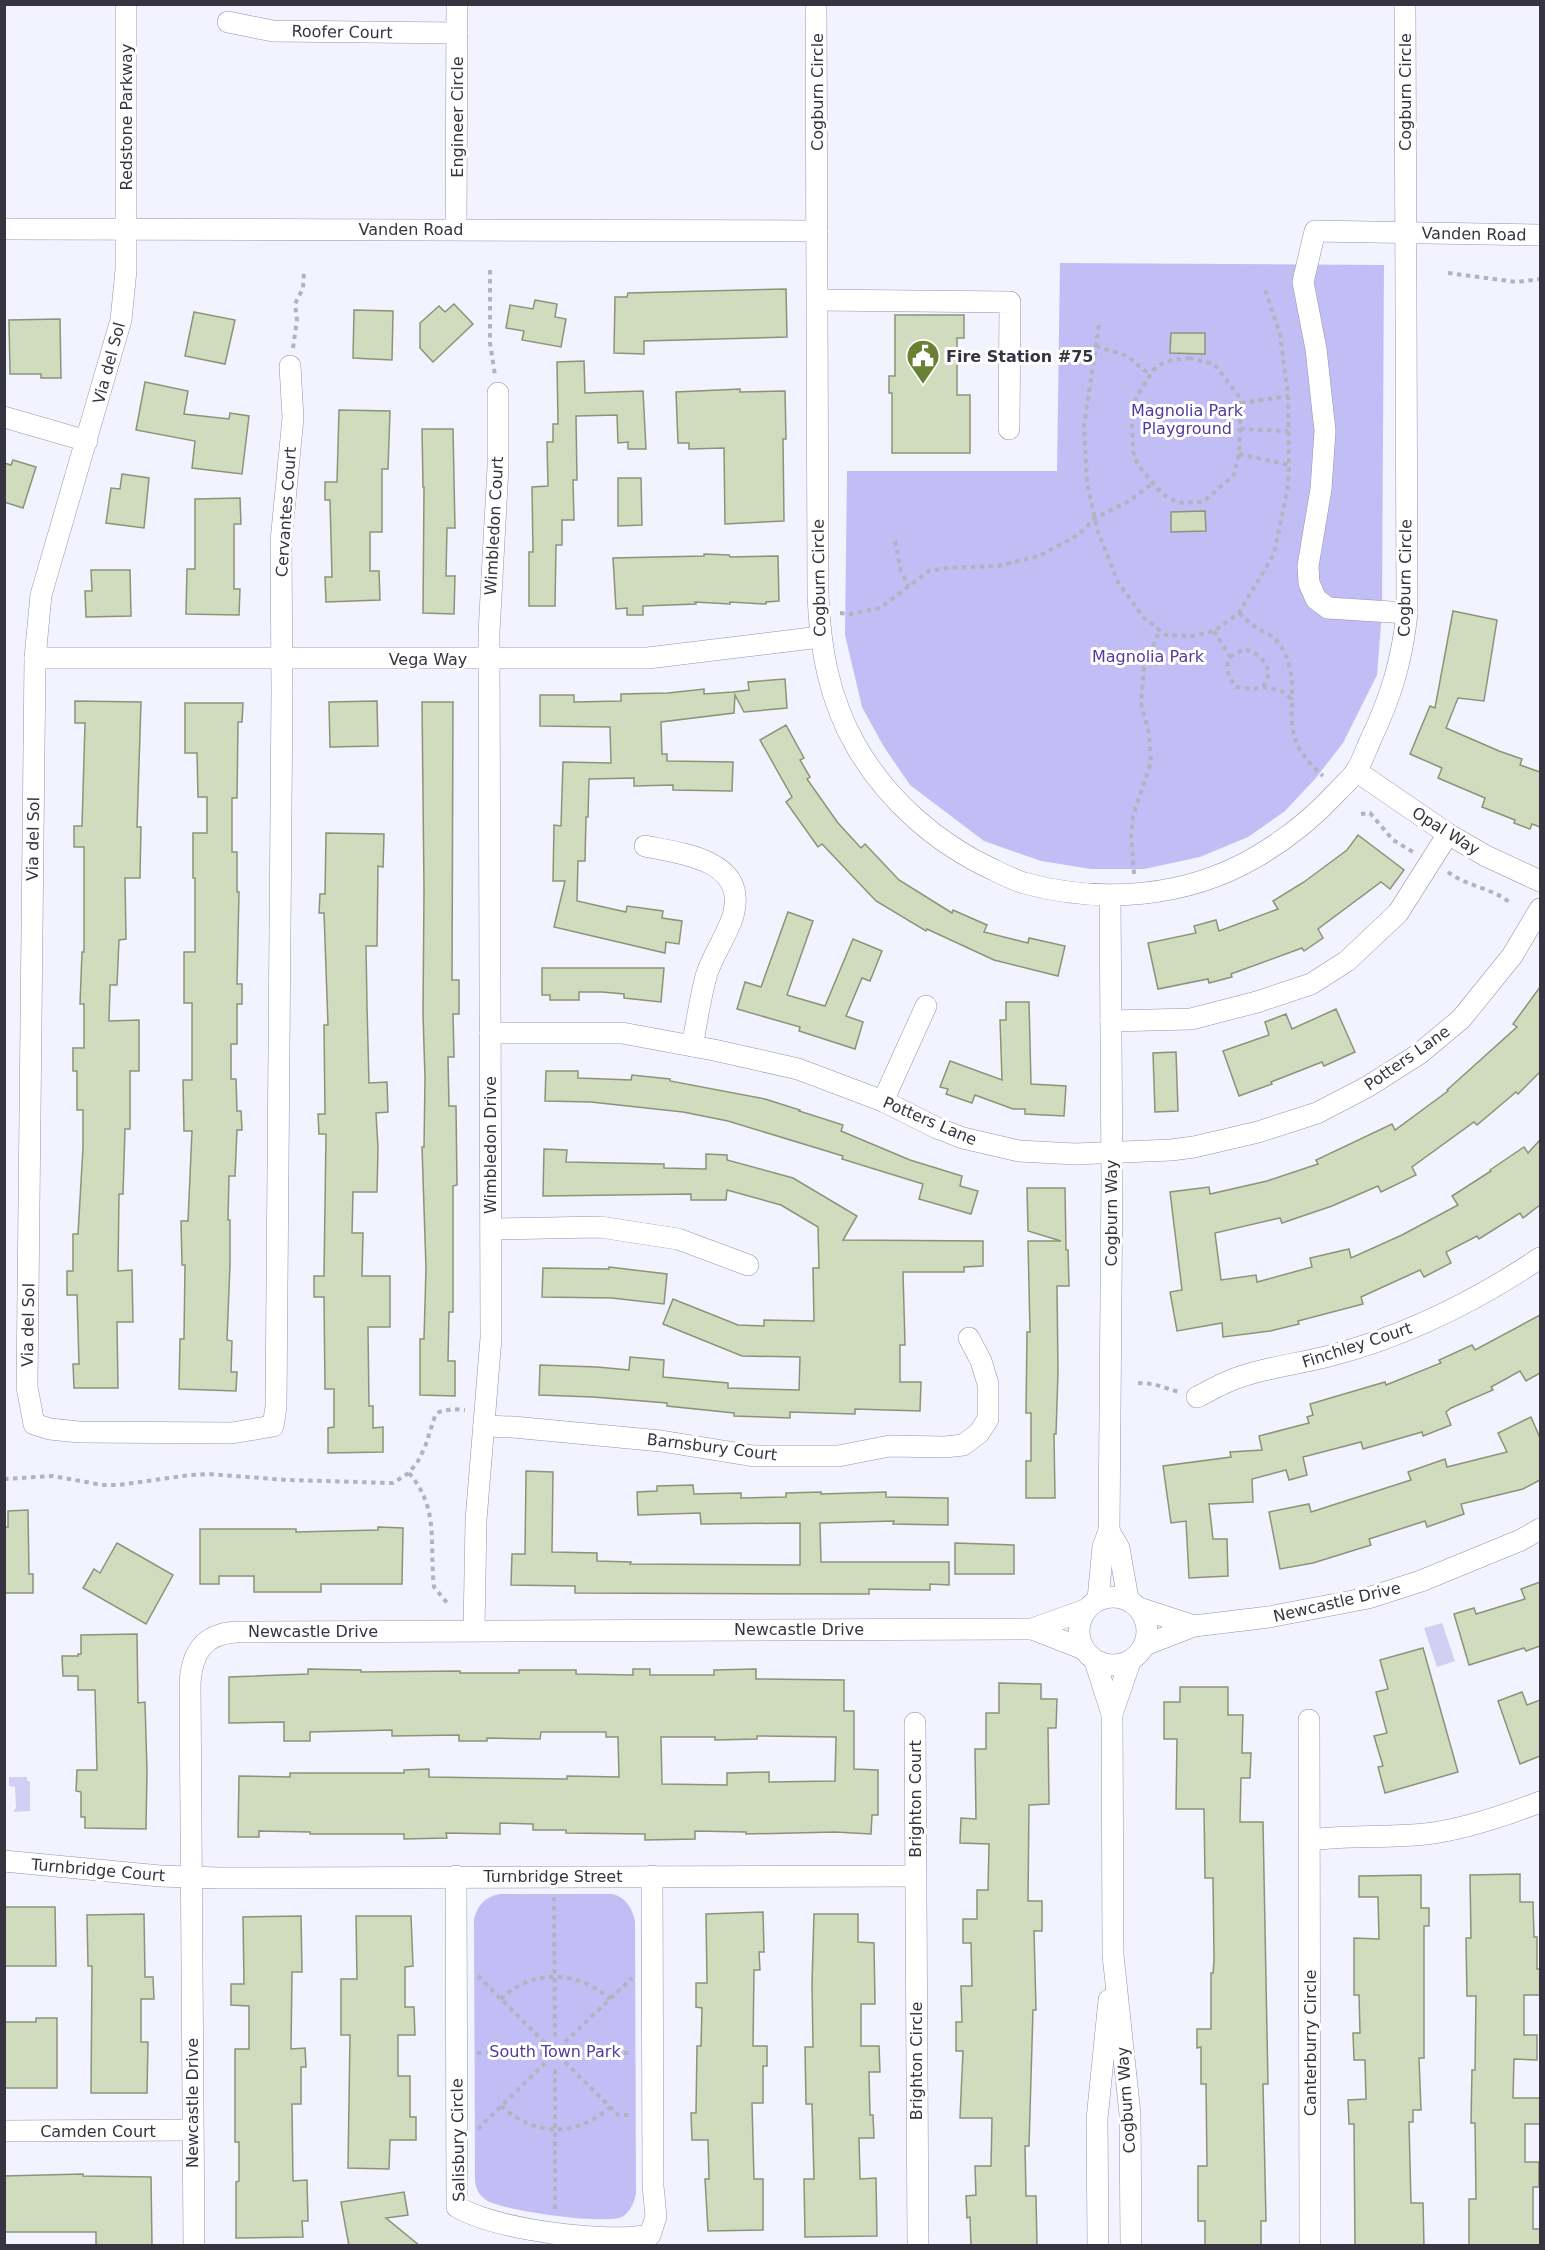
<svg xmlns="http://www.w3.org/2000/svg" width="1545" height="2250" viewBox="0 0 1545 2250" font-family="'DejaVu Sans',sans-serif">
	<rect width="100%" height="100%" fill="#f3f2ff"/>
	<g fill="#c3bdf5">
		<path d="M1060,263L1384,265L1382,612L1377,675L1343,743L1315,779L1285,811L1248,837L1200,857L1144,869H1091L1041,861L984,841L910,785L884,747L862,707L845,635L847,471H1057Z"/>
		<path d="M500,1894H613C626,1898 632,1908 635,1921L636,2194C634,2203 630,2212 622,2217C605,2225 503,2211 486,2200C479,2195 476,2189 475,2181L474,1920C477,1905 485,1897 500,1894Z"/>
	</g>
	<g fill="#d3cff4">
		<path d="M1442,1623L1455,1661L1437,1667L1424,1628Z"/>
		<path d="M9,1777H27V1781H30V1811L13,1812L16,1808L15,1787L9,1786Z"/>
	</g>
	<g fill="#d0dcbd" stroke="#8a9578" stroke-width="1.5" fill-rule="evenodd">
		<path d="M786,289L787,337L644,341V354L614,353L615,297H627L628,293Z"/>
		<path d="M535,300L557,304L555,317L566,319L561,347L522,340L524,331L506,328L510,305L533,309Z"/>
		<path d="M454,304L473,324L433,362L420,348V323L439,306L445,312Z"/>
		<path d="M354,310L393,311L392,360L353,358Z"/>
		<path d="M194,312L235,320L225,364L185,356Z"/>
		<path d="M895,315H964V338H957V395H970V453H892V393H889V376H895Z"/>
		<path d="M60,319L61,378H41V374H10L9,320Z"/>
		<path d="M1171,333H1205V354L1170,353Z"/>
		<path d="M584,361L585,393L643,391L646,449H628V442L618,443L617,415L576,416L577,480H573L574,520H562V545H556L555,606H529V552H533L532,487L548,486L547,442H553V424H558L557,362Z"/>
		<path d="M145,382L188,391L184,414L229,419L230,413L249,416L242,474L192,468L195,441L136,430Z"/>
		<path d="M740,389V392L785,391L786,439H783L784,521L725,524L724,448L689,449V443H678L676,392Z"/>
		<path d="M339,410L390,411L388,469H382V532H370V571H379L380,600L326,602L325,577H332L330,500H325V482H337Z"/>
		<path d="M422,429H453L455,528H447L446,576H455L454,614L423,613L424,487H423Z"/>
		<path d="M13,460L36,467L23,508L4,502V463L11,465Z"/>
		<path d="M122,474L149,478L144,528L106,523L111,488L120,489Z"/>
		<path d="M618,478H641L642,525L618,526Z"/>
		<path d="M240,498L241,524H234V589H240L239,615L186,614L187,569H195V499Z"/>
		<path d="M1205,511L1206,531L1171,532V512Z"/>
		<path d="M704,554L729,555L730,557L778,556L779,601L766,602V604L730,602V604L695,602L696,604L643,606V615H627V608L616,609L613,558L704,556Z"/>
		<path d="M91,570H130L131,616L86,617L85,591H92Z"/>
		<path d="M1453,611L1497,620L1484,701L1458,698L1446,728L1499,751L1522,759L1520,765L1540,772V827L1532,824L1530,829L1514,823L1515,820L1482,807L1485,798L1438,778L1442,768L1410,754L1430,706L1435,708Z"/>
		<path d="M785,679L787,708L744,712L735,695L734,713L661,722L662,754H667V761L733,762L732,791L673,790V785L634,786V778L589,779L588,817H586L585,861H578L577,901L626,912L627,906L663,911L662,918L682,921L679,944L666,942L665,953L554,927L565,881H553L554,825L561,826L563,762L611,763L610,727L540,726V695H574V702L621,701V694L668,693L704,689V694L733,692L749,690L748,682Z"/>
		<path d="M75,701L141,702L137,827H141L140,878H125L126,939L119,940L117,985H110L109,1021L139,1020V1071H130V1129H125L123,1194H119L118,1271L132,1270L133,1322H117L118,1388H74L73,1364H79L77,1295H67V1271H73V1234H78L83,1148V1110H77V1071H73V1048H84V1004H80L82,952H84V847H74V826H82L85,723H75Z"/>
		<path d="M377,701L378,746L330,747L329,702Z"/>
		<path d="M422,702H453L452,980H459V1014H453L454,1057H448L449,1106H456L457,1185L453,1186V1312H449L448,1361H455V1396L420,1395V1339H424L426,1268L422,1147H424L425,1078L423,1014L424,889Z"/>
		<path d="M185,703H243L242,722H238L237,798H232V852H237V892H239L237,984H242V1004H237V1044H231V1079H236L237,1111H241L242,1130H237L235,1176H229L228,1220H230V1264L227,1340L232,1341L231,1372H237L236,1391L179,1389L180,1339H184L185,1265H182L181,1221H188L192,1131H184L183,1080H192V1003H184V952H195V878H193V833H207V797H198L197,753H185Z"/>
		<path d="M786,725L804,758L800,760L810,777L807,779L838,823L861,848L865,844L899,880L952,913L953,910L987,925L984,932L1028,943L1029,938L1065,946L1058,976L994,960L927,929L926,931L876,901L822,844L818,847L786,802L792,797L760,740Z"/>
		<path d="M326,833L384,834L383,867L378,866L377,946H366L367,1006L369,1083L387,1082L388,1112L376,1113L378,1148L377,1192H353L352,1233H363L362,1276H390V1327H368L369,1406H373V1428L383,1427V1452L328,1453V1428L334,1427V1389H325L324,1297H314V1276H324L326,1134H319L318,1114H325L324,1025H328L324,913H319L320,894H325Z"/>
		<path d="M1358,835L1404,870L1390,889L1381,882L1318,929L1323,938L1304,951L1302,948L1231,974L1232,977L1209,983L1208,979L1158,989L1148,943L1196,933L1194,926L1216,920L1219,931L1278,909L1273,901L1304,882L1347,850Z"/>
		<path d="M788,912L813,921L787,995L825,1006L853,939L882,951L870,981L862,978L846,1016L863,1022L855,1049L799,1031L800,1027L737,1009L745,982L761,987Z"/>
		<path d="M542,968H664L661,1002L624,998V994L602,992H579V1000H550V995H542Z"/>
		<path d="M1540,987V1072L1518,1094L1516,1092L1477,1125L1474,1122L1412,1167L1416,1175L1381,1192L1378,1186L1332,1206L1282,1223L1280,1218L1215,1233L1221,1280L1256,1275L1257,1282L1312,1267L1310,1258L1349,1249L1351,1258L1402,1235L1458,1205L1452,1196L1491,1171L1490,1170L1524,1147L1528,1153L1540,1140V1205L1523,1218L1520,1213L1479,1239L1477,1236L1446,1252L1451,1263L1424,1277L1420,1270L1361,1297L1363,1304L1298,1321L1299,1324L1270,1331L1223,1337L1222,1323L1177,1331L1170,1292L1182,1290L1170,1192L1209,1187L1210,1194L1267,1181L1318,1164L1316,1160L1392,1124L1395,1130L1448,1091L1447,1090L1517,1027L1513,1024Z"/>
		<path d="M1006,1002H1029L1031,1084L1066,1086L1064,1116L1025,1114V1109H1013L975,1095L972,1103L946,1094L948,1089L940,1087L950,1061L1002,1080L1000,1020H1006Z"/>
		<path d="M1336,1009L1355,1052L1324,1066L1322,1062L1271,1082L1272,1084L1239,1096L1223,1051L1269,1035L1265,1022L1286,1014L1292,1029Z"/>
		<path d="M1176,1052L1178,1111L1155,1112L1153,1053Z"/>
		<path d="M546,1071H578V1078L631,1080L632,1075L670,1079V1081L765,1099L800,1110L799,1111L843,1125L841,1131L910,1160L962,1176L960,1186L978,1191L971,1214L919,1199L923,1184L842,1159L843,1156L728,1121L683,1112L591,1102L545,1101Z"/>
		<path d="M544,1149L567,1150L566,1162L664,1164V1168L706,1169V1154L727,1155V1160L793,1178L857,1216L843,1240L983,1241V1266L964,1267V1272H903L905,1345H900V1382H921L920,1411L855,1409V1414L790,1412V1418L734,1416V1413L667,1406V1403L593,1397L539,1395L540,1365L597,1367L629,1370L630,1357L664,1360L663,1377L728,1383V1388L799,1390L800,1357L742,1356L663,1324L673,1299L738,1325L764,1326V1320L814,1321L813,1268H819L818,1227L781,1205L727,1190L726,1200H691V1194L543,1196Z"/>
		<path d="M1027,1188H1065L1066,1250H1068L1069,1286H1057L1058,1372L1056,1434H1054L1055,1498H1026V1461H1031V1413H1026L1027,1332H1030L1028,1241H1061L1028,1231Z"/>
		<path d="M609,1267L667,1274L664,1304L612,1298L542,1297L543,1268L609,1269Z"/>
		<path d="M1540,1315V1373L1526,1381L1520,1371L1491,1387L1493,1390L1451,1408L1446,1412L1451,1425L1423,1436L1422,1432L1363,1449L1361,1442L1303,1457L1307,1475L1289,1480L1286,1470L1252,1479L1253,1502L1209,1504L1213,1539H1227L1228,1576L1189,1578L1186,1521L1171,1523L1163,1466L1231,1457L1230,1452L1262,1450L1259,1436L1309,1423L1307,1417L1313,1415L1310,1404L1385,1382L1386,1385L1441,1363L1439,1360L1472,1345L1475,1350Z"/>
		<path d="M1531,1417L1540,1438V1480L1523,1489L1461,1504L1464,1514L1427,1527L1425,1521L1369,1539L1371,1545L1313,1563L1280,1569L1269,1512L1309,1504L1311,1512L1411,1480L1408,1472L1445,1459L1447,1467L1507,1452L1498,1433Z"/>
		<path d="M526,1471L553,1472L552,1552L597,1553V1561L631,1562L630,1564L800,1565V1523L701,1524L700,1513L638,1515L637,1492L657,1491V1486L693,1485L694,1494L741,1493V1498L786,1497V1493L821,1492V1494L886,1492V1497L948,1498V1525L893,1524L894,1521L820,1523L821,1562H949V1585L930,1584V1590L869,1589V1594L575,1593V1586L511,1585L512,1554H525Z"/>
		<path d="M28,1510L29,1574H33V1593H4V1527H8V1511Z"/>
		<path d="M378,1527L403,1528L402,1584H321V1592H254V1576H219V1584H200V1529H296V1532L378,1530Z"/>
		<path d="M117,1543L173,1575L146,1624L83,1588L94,1569L100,1573Z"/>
		<path d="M955,1543L1014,1545V1574H955Z"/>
		<path d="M1540,1582V1646L1526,1651L1524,1648L1469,1665L1454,1614L1474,1608L1476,1614L1525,1599L1521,1589Z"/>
		<path d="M137,1634L138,1703L145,1702L147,1771L146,1829L85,1828V1817H81V1792L76,1791L77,1770H97L95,1690H78V1676H63L62,1656H78V1654H81V1635Z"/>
		<path d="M1423,1648L1458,1772L1385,1793L1378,1767L1383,1766L1374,1736L1387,1733L1376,1692L1388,1689L1380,1660Z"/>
		<path d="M308,1669L361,1670V1672L460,1671V1673H519V1670H576V1674L633,1675V1669H650V1675H714V1670L756,1669V1679L844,1680V1711H854V1769L878,1770V1815H872L871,1834L835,1832L746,1834V1832L695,1831V1839L645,1840V1834L566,1833V1830H533V1824L500,1823V1834L446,1833L447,1838L404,1839V1834H310V1832L259,1831V1837H238L239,1776L290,1777V1773H404V1770L429,1769V1777L567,1779V1776L619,1777L618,1737H606V1732H541L540,1739L487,1738V1741H459V1735L392,1736V1730L310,1732V1741H284V1722L229,1723V1677L308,1674ZM757,1736L836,1737L835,1781L769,1782V1772L727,1773V1785L662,1784L661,1737H715V1740L757,1739Z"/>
		<path d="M999,1683L1041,1684V1699H1057L1056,1728H1048L1049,1804L1029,1805L1028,1901H1042V1931H1034L1036,2010H1033L1029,2146H1025L1026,2196H1036L1037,2246H971L970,2217L967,2218L966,2196L976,2195L975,2166H991L992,2118H960L963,2051H956V2022H962L961,1986H972L971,1943H963V1919H977V1890H988L989,1844L960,1843L961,1818L976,1819L975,1749H986V1713H999Z"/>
		<path d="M1180,1687H1228V1715H1243L1242,1753H1251L1250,1778H1241L1240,1822H1263L1268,2084H1263L1266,2221H1261V2246H1205V2221H1198V2166H1207L1206,2084H1201V2047L1197,2048V2029H1211V1973H1213L1214,1960L1213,1878H1205L1204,1809H1176L1177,1739H1164V1702H1180Z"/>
		<path d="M1522,1692L1527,1705L1540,1700V1756L1520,1764L1498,1701Z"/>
		<path d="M1520,1874V1902H1533L1534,1937H1537V1969H1540V1995H1524V2035H1537V2060L1514,2059L1513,2098H1540V2124H1525V2162H1539V2187H1533V2229H1540V2246H1469V2199H1476L1475,2123H1471L1472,2070H1475L1476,1996H1467L1466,1938H1471L1470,1875Z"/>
		<path d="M1421,1875V1908H1429V1926H1424V2058H1419L1421,2110H1413V2122H1409L1411,2203H1423L1424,2246H1355L1354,2124H1349L1348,2100L1366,2099L1365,2060H1354L1353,2033H1360L1359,1995H1354V1938L1379,1939L1378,1897H1359V1876Z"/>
		<path d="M4,1907H55L56,1966H4Z"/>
		<path d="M763,1912L764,1952H759L760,1970H754L753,2046H767V2066H763V2103H752L754,2179H763V2230L708,2231L705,2179H709L708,2140H692L691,2113H696L697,2046H701L702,2008L696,2007V1983H707L706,1914Z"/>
		<path d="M144,1914L145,1977H153L154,1999H141V2042H148L147,2093H91L92,1966H88L87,1915Z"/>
		<path d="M814,1914H858V1942L874,1943L875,2004H861V2046H879L880,2072H869L870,2115H873L874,2138H859L860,2179L876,2178L877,2236L805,2237L804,2179H814L812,2104H806L805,2047H813L812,1983Z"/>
		<path d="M301,1916L302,1972H292L291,2049L305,2048L306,2067H301V2104H292L293,2181L307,2180L308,2221H302L303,2237L236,2238V2182L239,2181V2142H235V2049H249V2006L231,2005V1984H244L243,1917Z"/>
		<path d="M356,1916H411L413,1966L405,1967V2007H414L415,2035H398V2076H410V2117H416V2140H390L389,2169L348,2168L350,2035H341V1979H357Z"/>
		<path d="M36,2018H57V2088H4V2022H36Z"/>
		<path d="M83,2174V2176L151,2177L152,2245H96V2232H4V2176Z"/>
		<path d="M404,2192L408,2215L386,2218L420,2246H349L341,2202Z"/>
	</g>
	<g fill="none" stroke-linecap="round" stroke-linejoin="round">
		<g stroke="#9593b0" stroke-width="22">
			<g id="minor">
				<path d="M126,4V270L121,320L41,595L35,658L27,1387L34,1424L50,1429L79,1432L232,1433L273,1426L276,1407L282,691L281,541L293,418L290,366"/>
				<path d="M816,4L818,595C820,648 829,699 856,746C887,800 937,844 994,870C1004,875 1014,880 1024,883C1101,904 1186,898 1256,857C1287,839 1314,817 1338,791C1344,784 1352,778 1357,770C1362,761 1366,750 1370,741C1391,697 1402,661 1407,613L1405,4"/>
				<path d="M228,22L273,31L457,33"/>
				<path d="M4,229L817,231"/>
				<path d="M456,229L457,4"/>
				<path d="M818,300L1010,302L1009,429"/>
				<path d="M4,417L87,441"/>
				<path d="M1407,613L1328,608L1316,599L1309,583L1308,566L1321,489L1325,431L1316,349L1303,282L1315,231L1540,235"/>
				<path d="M35,658H648L820,637"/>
				<path d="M1356,771L1448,834L1486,856L1540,881"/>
				<path d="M645,846C679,853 740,859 735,905C734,910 734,915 732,919C725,938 714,954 707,973C700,997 697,1022 692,1046"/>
				<path d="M1111,1021L1191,1019L1257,1002L1311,984L1347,961L1398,913L1448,834"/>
				<path d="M490,1033H622L714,1050L798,1069L883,1101L937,1128L963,1138L1019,1151L1075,1154L1171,1150L1194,1147L1258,1132L1317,1113L1367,1087L1419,1054L1461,1019L1512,956L1540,909"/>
				<path d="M883,1101L926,1006"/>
				<path d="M491,1229L600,1227L678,1239L748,1265"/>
				<path d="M1197,1397C1209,1391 1221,1384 1234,1379C1264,1367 1301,1364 1333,1355C1408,1335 1476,1301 1540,1258"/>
				<path d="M484,1426L513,1427L661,1441L754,1456H838L890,1446L945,1447L963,1445L979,1433L988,1419V1384L981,1361L969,1338"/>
				<path d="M1109,1531L1119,1548L1128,1599"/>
				<circle cx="1113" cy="1631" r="34"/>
				<path d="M1098,1599L1103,1547L1109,1531L1112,1177L1110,896"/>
				<path d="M1139,1608L1194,1626"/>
				<path d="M1032,1629L1081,1648"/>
				<path d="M474,1630L476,1520L491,1338L489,633L498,467V393"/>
				<path d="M1145,1645L1194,1626L1269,1617L1368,1598L1421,1581L1521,1540L1540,1529"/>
				<path d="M1095,1661L1112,1714L1113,1955L1130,2114L1131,2246"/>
				<path d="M1112,1714L1130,1662"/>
				<path d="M1309,1720L1310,2246"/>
				<path d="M915,1723L918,2246"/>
				<path d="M1310,1840C1348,1835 1387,1838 1425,1834C1462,1830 1506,1815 1540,1802"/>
				<path d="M4,1861L160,1876L219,1878L915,1876"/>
				<path d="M456,1876L457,2207C498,2230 604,2244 650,2235L656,2217L653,2186L652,1876"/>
				<path d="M4,2131L192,2130"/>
				<path d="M194,2246L190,1683C192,1653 203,1634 236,1632L1032,1629L1085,1610"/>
				<path d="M1098,2246L1097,2119L1109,2000"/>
			</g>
		</g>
		<g stroke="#b3b2be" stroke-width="4" stroke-dasharray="4.5 4.5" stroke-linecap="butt">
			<path d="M490,270V343L495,375"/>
			<path d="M1448,273L1517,282L1540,279"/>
			<path d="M1099,325L1084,426L1087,483L1098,532L1118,582L1143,617L1166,635L1192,636L1214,631L1239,613L1274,554L1287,492L1289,469L1288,396L1280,334L1265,290"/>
			<path d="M1096,346L1127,356L1150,375"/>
			<path d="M293,348L297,320L295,304L303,288L304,272"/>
			<path d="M1189,358L1214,364L1241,399L1239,454L1234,475L1203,502L1179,503L1162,494L1138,465L1133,451L1132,419L1136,398L1153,370L1166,361Z"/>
			<path d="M1241,403L1288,396"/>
			<path d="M1240,429L1288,431"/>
			<path d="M1239,454L1289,465"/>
			<path d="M895,541L901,571L909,586"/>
			<path d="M840,613L850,614L880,608L929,571L946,568L998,566L1039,556L1078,535L1095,518L1129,501L1153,483"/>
			<path d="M1239,613C1245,618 1251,624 1257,628C1261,631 1266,632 1270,635C1290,650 1293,677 1292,700"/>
			<path d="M1214,631L1230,657C1224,668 1229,678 1236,687L1254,689L1263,687L1270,688L1284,692L1292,700C1290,737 1295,750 1323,776"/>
			<path d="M1230,657L1244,649C1262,654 1276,669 1263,687"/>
			<path d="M1361,814L1370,813L1393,840L1413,852"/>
			<path d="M1448,872C1466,886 1492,888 1509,902"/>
			<path d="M1134,874L1131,836L1133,816L1151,762L1149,733L1141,703L1144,667L1160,630"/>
			<path d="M1138,1383L1153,1384L1179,1392"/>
			<path d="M409,1473C440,1509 429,1544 434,1587L448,1604"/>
			<path d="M4,1479L53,1476L102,1485H119L190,1475L208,1474L287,1480L393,1483L409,1473L418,1461L425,1447L435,1416L439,1412L453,1409L465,1410"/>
			<path d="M554,1897L555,2039"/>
			<path d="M478,1976L545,2043"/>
			<path d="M501,1999C533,1968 578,1971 610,1999"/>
			<path d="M565,2042L632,1978"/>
			<path d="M477,2053L542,2054"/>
			<path d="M570,2053H633"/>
			<path d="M565,2062L618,2115H633"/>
			<path d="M501,2106C535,2136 575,2138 610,2107"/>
			<path d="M478,2129L545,2063"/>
			<path d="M555,2209V2067"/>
		</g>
		<use href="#minor" stroke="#fff" stroke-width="21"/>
	</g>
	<defs>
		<g id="civic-pin" transform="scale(1.725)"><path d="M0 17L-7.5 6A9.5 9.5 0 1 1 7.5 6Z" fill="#688134" stroke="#fff"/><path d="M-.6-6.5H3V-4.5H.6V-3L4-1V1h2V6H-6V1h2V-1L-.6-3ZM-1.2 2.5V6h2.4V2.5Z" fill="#fff"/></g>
	</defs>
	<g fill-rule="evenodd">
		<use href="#civic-pin" x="923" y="356"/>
	</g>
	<g text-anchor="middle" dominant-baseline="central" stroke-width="6" stroke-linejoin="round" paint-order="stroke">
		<g font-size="16" fill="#353440" stroke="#fff">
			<text transform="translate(342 32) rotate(1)">Roofer Court</text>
			<text transform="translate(817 92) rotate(-90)">Cogburn Circle</text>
			<text transform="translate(1405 92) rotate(-90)">Cogburn Circle</text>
			<text transform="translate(126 117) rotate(-90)">Redstone Parkway</text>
			<text transform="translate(457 117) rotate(-90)">Engineer Circle</text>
			<text x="411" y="229">Vanden Road</text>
			<text transform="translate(1474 234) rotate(1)">Vanden Road</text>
			<text transform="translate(109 363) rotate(-75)">Via del Sol</text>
			<text transform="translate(286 512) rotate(-86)">Cervantes Court</text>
			<text transform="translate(494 526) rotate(-87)">Wimbledon Court</text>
			<text transform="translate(819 578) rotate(-91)">Cogburn Circle</text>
			<text transform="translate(1405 578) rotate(-89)">Cogburn Circle</text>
			<text x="428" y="659">Vega Way</text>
			<text transform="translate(1446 831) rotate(32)">Opal Way</text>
			<text transform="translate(33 839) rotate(-89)">Via del Sol</text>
			<text transform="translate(1407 1058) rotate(-35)">Potters Lane</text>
			<text transform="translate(930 1121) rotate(23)">Potters Lane</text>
			<text transform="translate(490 1145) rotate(-90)">Wimbledon Drive</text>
			<text transform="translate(1111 1213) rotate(-90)">Cogburn Way</text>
			<text transform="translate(28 1325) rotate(-89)">Via del Sol</text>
			<text transform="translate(1357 1345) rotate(-18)">Finchley Court</text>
			<text transform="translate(712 1447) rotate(7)">Barnsbury Court</text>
			<text transform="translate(1337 1602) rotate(-13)">Newcastle Drive</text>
			<text x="799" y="1629">Newcastle Drive</text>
			<text x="313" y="1631">Newcastle Drive</text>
			<text transform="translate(915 1799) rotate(-90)">Brighton Court</text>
			<text transform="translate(98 1870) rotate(5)">Turnbridge Court</text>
			<text x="553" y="1876">Turnbridge Street</text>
			<text transform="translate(1310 2043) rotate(-90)">Canterburry Circle</text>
			<text transform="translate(916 2061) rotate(-90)">Brighton Circle</text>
			<text transform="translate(1126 2100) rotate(-94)">Cogburn Way</text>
			<text transform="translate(192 2103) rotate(-90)">Newcastle Drive</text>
			<text x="98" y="2131">Camden Court</text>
			<text transform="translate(458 2140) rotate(-91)">Salisbury Circle</text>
		</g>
		<g font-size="16" font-weight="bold" fill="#353440" stroke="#fff" text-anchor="start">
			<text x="946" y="356">Fire Station #75</text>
		</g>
		<g font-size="16" fill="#523a9e" stroke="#fff">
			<text x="1187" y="410">Magnolia Park<tspan x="1187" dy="18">Playground</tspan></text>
			<text x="1148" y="656">Magnolia Park</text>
			<text x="555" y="2051">South Town Park</text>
		</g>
	</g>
	<rect width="1545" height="2250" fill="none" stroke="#353440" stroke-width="12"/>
</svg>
